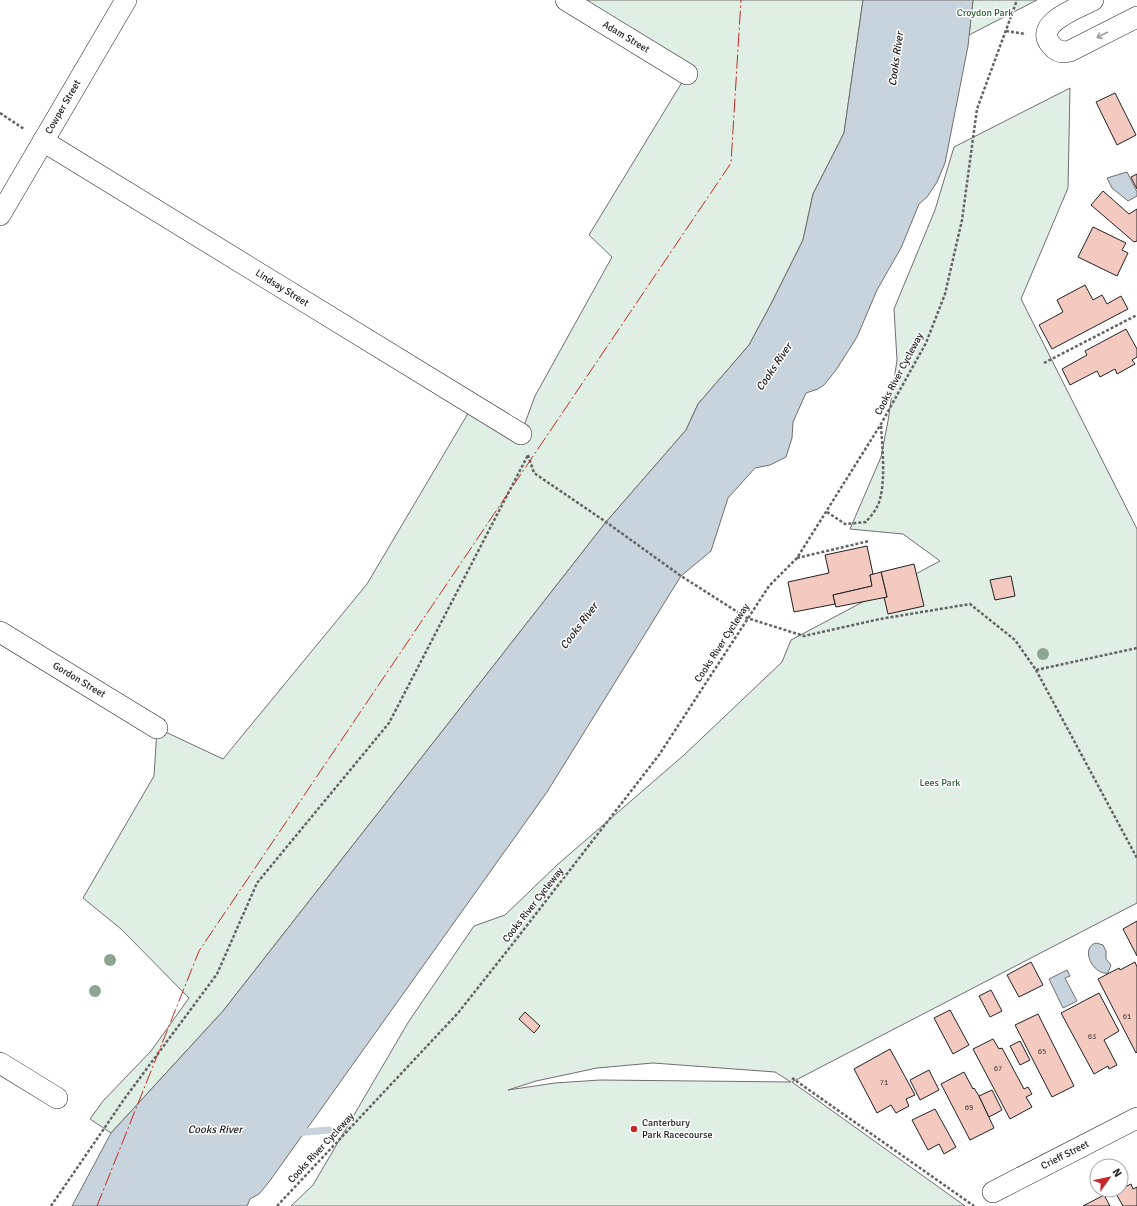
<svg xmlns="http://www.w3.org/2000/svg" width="1137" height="1206" viewBox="0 0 1137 1206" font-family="Signika,sans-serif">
	<rect width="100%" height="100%" fill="#fff"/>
	<g fill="#e0efe3" stroke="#6f6f6f" fill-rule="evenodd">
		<path d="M566,0H863L844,133L813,194L803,240L771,304L749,345L698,404L686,430L606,522L223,1011L111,1133L90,1119L103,1101L151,1051L189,998L121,929L83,898L154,776L157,728L223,759L367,584L473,405L521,434L535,396L612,257L589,235L687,74Z"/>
		<path d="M973,0H1037L969,35Z"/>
		<path d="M1070,88L1068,188L1021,299L1137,529V903L792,1082L965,1206H291L313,1185L409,1021L474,926L505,915L557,865L684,755L782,662L791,640L940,561L903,534L850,529L881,457L888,421L897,360L894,309L935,210L954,147ZM653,1063L775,1072L791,1082L600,1080L555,1083L508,1090L536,1081L597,1068Z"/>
	</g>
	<g fill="#c7d3dd" stroke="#6f6f6f">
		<path d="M863,0H973L968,46L945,163L937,182L927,197L919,204L901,248L877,290L857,337L836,370L824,385L818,389L806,393L793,422L792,438L786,457L770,465L755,468L728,498L711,551L681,576L547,792L269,1182L259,1194L250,1199L247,1206H72L111,1133L223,1011L606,522L686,430L698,404L749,345L771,304L803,240L813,194L844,133Z"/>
		<path d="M1127,172L1137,192V196L1128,201L1112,188L1107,178Z"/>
		<path d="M1096,943L1103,945L1106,951V959L1111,965L1108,973C1094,976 1079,948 1096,943Z"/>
		<path d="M1067,970L1070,976L1065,978L1077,1001L1063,1008L1049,979Z"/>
	</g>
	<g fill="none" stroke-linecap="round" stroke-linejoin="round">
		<path stroke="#c7d3dd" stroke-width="7" d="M295,1133L329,1130"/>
	</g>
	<g fill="#f3c9c0" stroke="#222">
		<path d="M1115,93L1136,135L1117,145L1096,102Z"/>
		<path d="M1137,174V189L1131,177Z"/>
		<path d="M1103,191L1129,214L1137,209V241L1134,242L1091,205Z"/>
		<path d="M1093,227L1126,243L1122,250L1128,253L1117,276L1078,257Z"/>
		<path d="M1085,285L1093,300L1102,295L1107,304L1121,296L1128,309L1052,349L1039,325L1063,312L1057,300Z"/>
		<path d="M1126,329L1137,349V357L1132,360L1135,364L1117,374L1115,369L1100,377L1097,371L1070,385L1062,369L1087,355L1085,351Z"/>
		<path d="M867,546L873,574L870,575L872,586L833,595L835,604L794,612L788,582L829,573L825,555Z"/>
		<path d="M914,564L924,606L888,614L884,597H887L881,572Z"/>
		<path d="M881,572L887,597L836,607L833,595L872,586L870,575Z"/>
		<path d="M1011,576L1015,596L995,600L990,580Z"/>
		<path d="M1137,921V956L1123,929Z"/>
		<path d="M1031,962L1043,985L1019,997L1007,975Z"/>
		<path d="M1135,962L1137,967V1052L1136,1053L1098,979L1119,968L1120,970Z"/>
		<path d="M991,990L1002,1011L990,1017L979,996Z"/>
		<path d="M1099,993L1119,1031L1104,1040L1117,1065L1109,1069L1108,1066L1094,1074L1061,1013Z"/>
		<path d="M950,1010L969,1045L953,1054L934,1018Z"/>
		<path d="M525,1012L540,1026L534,1033L519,1019Z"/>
		<path d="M1038,1014L1074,1086L1052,1097L1015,1025Z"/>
		<path d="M993,1039L999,1049L1002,1048L1024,1089L1028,1087L1032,1094L1026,1097L1032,1107L1010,1119L973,1049Z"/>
		<path d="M1020,1041L1030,1060L1020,1065L1010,1046Z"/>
		<path d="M890,1049L915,1095L906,1099L909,1106L896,1113L891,1105L877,1113L854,1069Z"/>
		<path d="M929,1070L939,1090L920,1100L910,1080Z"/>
		<path d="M964,1072L973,1089L974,1088L979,1096L994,1128L970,1140L941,1084Z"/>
		<path d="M992,1090L1002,1110L989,1117L979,1096Z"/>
		<path d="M935,1109L956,1147L944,1154L939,1144L928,1150L912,1120Z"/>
		<path d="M1131,1184L1133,1189L1137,1187V1206H1123L1115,1192L1121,1190V1189Z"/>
		<path d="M1104,1195L1110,1206H1083Z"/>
	</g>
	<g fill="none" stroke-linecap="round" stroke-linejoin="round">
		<g stroke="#222" stroke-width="22">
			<g id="minor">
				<path d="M566,0L687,74"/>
				<path d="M1093,0C1078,8 1031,24 1052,46C1057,52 1063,53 1070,51L1137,17"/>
				<path d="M43,141L521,434"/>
				<path d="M0,215L126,0"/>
				<path d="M0,632L157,728"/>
				<path d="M0,1063L57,1098"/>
				<path d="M993,1192L1137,1118"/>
			</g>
		</g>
		<g stroke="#646464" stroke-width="2.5" stroke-dasharray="3 2" stroke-linecap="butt">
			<path d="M1006,31L1026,34"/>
			<path d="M0,113L24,129"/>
			<path d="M1044,363L1137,315"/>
			<path d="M528,455L534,473L606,522L681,576L747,618L804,636L880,619L970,604L1015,640L1036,670L1137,648"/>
			<path d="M827,512L845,524L866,522C869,518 874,513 877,507C887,487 882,447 881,424"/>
			<path d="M797,558L869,541"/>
			<path d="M1036,670L1137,858"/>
			<path d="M792,1078L974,1206"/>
			<path d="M51,1206L125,1098L217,974L257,883L389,723L528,455"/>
			<path d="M277,1206L458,1013L511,946L659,755L769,586L797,558L881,424L926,343L945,294L962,220L977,109L1017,0"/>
		</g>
		<use href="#minor" stroke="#fff" stroke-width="21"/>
		<path stroke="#c62828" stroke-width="1" stroke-dasharray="14 3 2 3" stroke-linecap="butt" d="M97,1206L199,951L731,163L741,0"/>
	</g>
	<g fill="#8da692">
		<circle cx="1043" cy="654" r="6"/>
		<circle cx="110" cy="960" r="6"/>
		<circle cx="95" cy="991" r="6"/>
	</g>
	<defs><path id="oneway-shaft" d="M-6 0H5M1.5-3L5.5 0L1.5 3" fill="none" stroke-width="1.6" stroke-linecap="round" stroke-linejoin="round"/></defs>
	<use stroke="#9c9c9c" href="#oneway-shaft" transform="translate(1102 35) rotate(153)"/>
	<circle fill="#c62828" stroke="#fff" stroke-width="1.5" cx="634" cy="1129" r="4"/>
	<g text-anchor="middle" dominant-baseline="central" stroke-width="3" stroke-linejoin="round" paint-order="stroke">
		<g font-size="8" fill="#564c4a">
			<text x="1127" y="1016">61</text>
			<text x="1092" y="1036">63</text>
			<text x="1042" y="1051">65</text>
			<text x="998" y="1068">67</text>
			<text x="884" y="1082">71</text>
			<text x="969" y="1107">69</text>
		</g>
		<g font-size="10" fill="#2f5e38" stroke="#fff">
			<text x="985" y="13">Croydon Park</text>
			<text x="940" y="783">Lees Park</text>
		</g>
		<g font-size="10" fill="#222" stroke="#fff">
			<text transform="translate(626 37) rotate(31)">Adam Street</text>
			<text transform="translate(63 107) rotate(-60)">Cowper Street</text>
			<text transform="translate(282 288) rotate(32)">Lindsay Street</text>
			<text transform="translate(899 374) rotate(-62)">Cooks River Cycleway</text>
			<text transform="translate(722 643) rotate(-57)">Cooks River Cycleway</text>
			<text transform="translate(79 680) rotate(31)">Gordon Street</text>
			<text transform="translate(533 905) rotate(-52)">Cooks River Cycleway</text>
			<text transform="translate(321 1148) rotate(-47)">Cooks River Cycleway</text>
			<text transform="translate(1065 1155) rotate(-27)">Crieff Street</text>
		</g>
		<g font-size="10" fill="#222" stroke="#fff" text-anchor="start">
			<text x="642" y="1123">Canterbury<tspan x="642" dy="12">Park Racecourse</tspan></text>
		</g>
		<g font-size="11" font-style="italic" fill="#222" stroke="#fff">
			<text transform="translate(896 59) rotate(-82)">Cooks River</text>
			<text transform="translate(774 367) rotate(-56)">Cooks River</text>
			<text transform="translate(579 626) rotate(-53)">Cooks River</text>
			<text x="215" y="1129">Cooks River</text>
		</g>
	</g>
	<g transform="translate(1109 1178) rotate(57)"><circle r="19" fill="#ffffff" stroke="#a7a7a7"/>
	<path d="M0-3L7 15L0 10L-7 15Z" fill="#c62828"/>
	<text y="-6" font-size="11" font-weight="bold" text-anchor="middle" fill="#222222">N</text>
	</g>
</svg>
